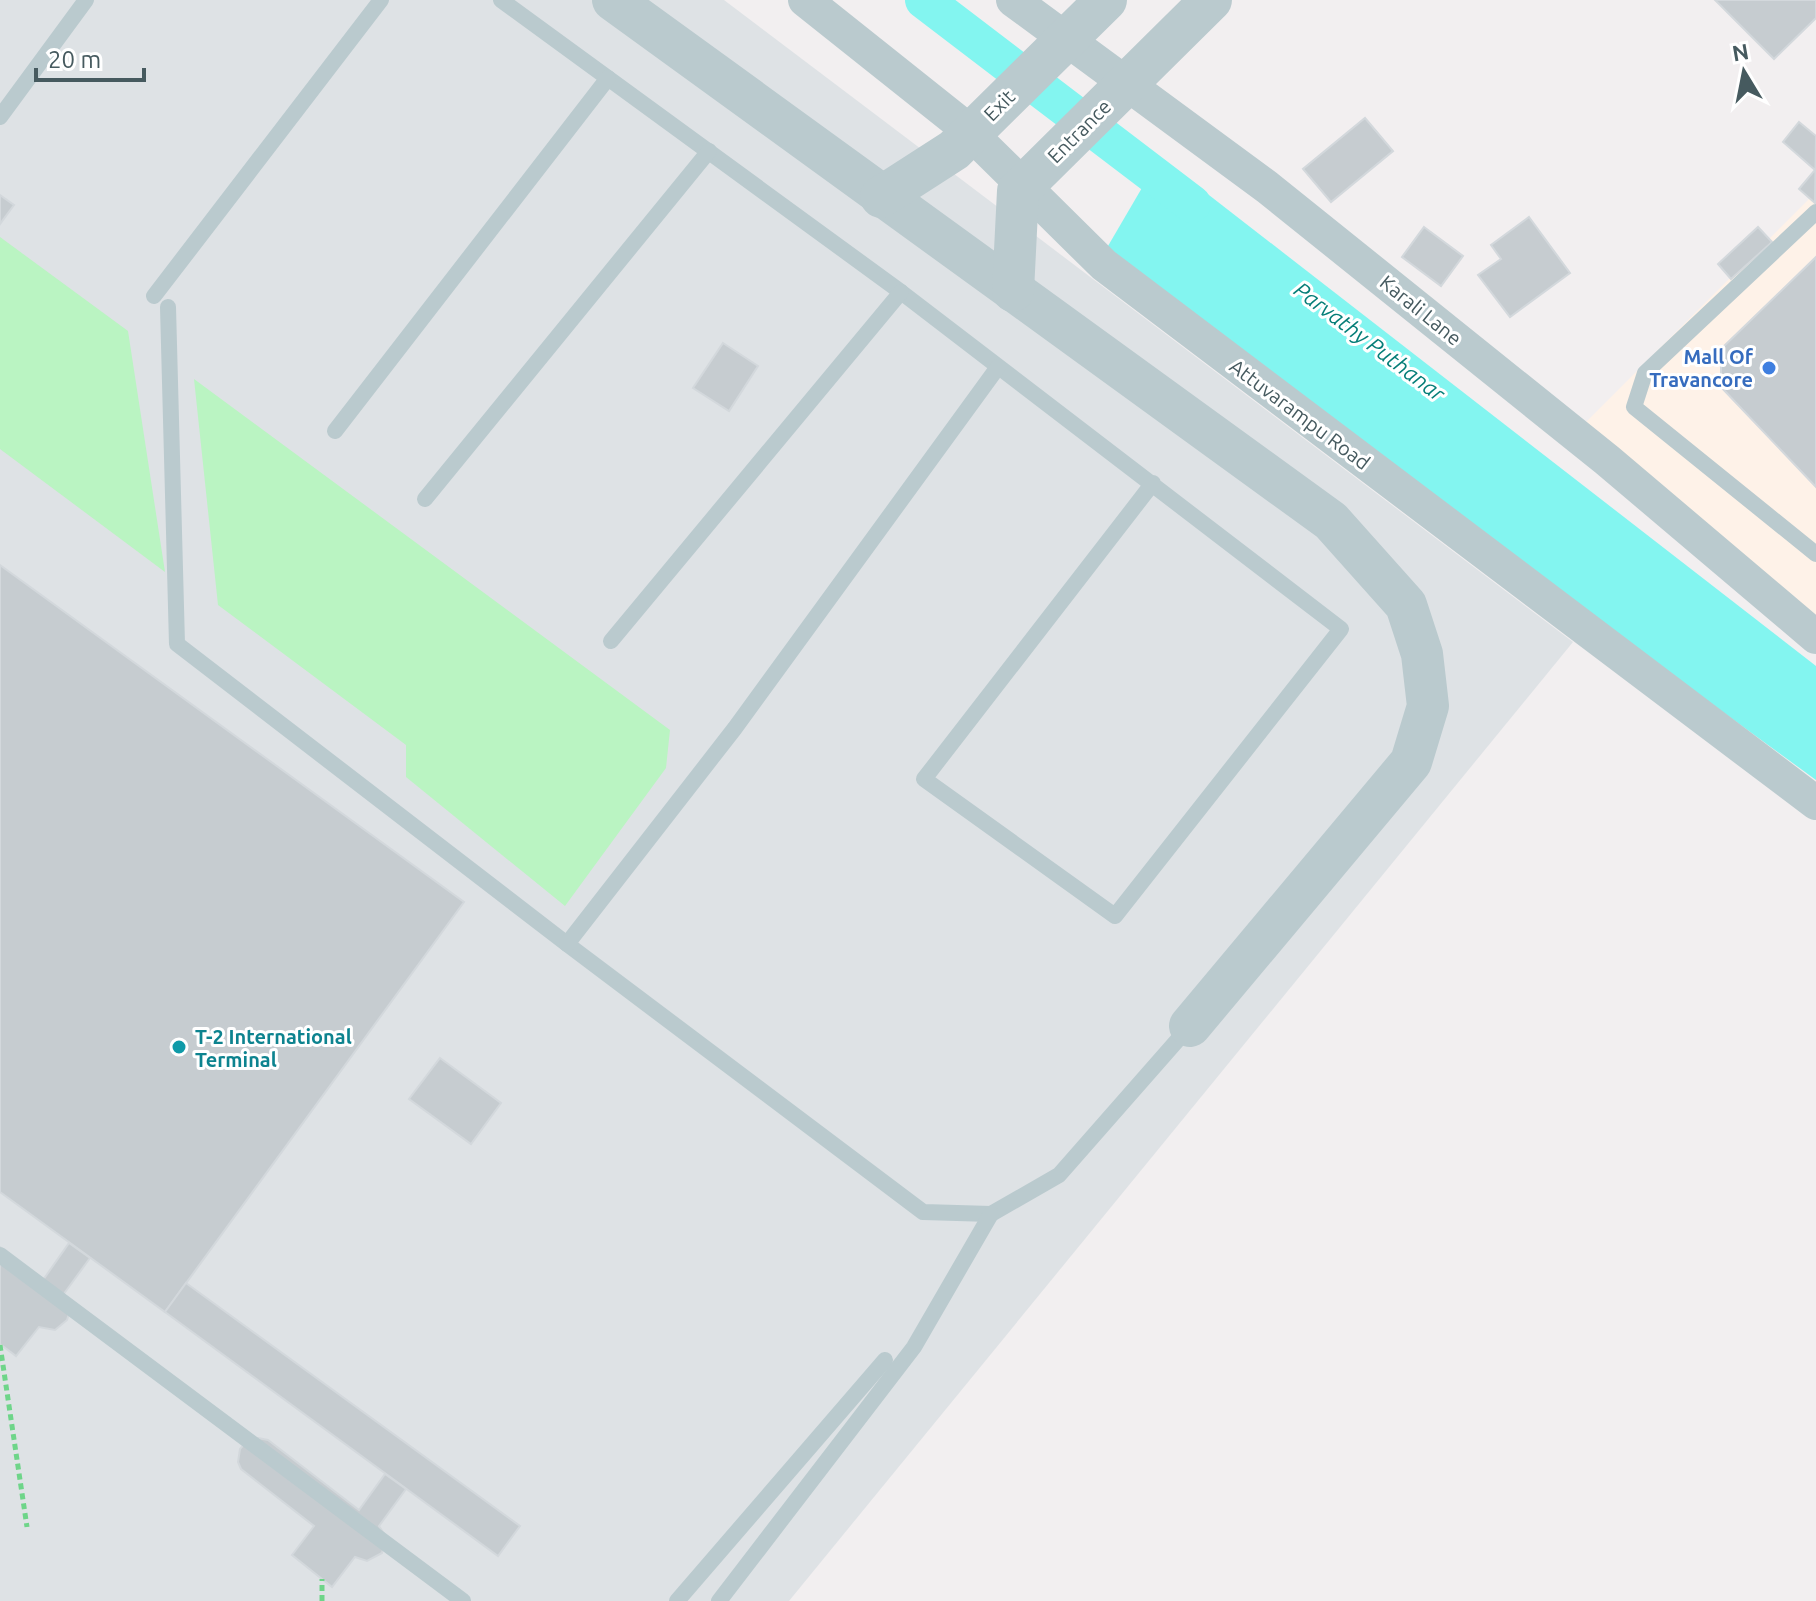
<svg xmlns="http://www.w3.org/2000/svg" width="1816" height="1601" viewBox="0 0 1816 1601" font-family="Ubuntu,sans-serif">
	<rect width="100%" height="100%" fill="#f2eff0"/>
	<path fill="#fef2e8" d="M1816,192V617L1579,429Z"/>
	<path fill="#dee2e5" d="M0,0H724L1573,642L789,1601H0Z"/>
	<g fill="#baf4c2">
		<path d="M0,237L128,331L165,572L0,449Z"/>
		<path d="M194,379L670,730L666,768L565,906L406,777V745L218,605Z"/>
	</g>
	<path fill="#83f5f0" d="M1160,157L1816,666V780L1101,258Z"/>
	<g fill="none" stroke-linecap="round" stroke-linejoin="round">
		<path stroke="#83f5f0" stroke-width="38" d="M924,0L1192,204"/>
	</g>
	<g fill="#c6ccd0" stroke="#d3d8dc" stroke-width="2">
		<path d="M1715,0H1816V18L1774,59Z"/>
		<path d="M1365,118L1393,151L1331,202L1303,169Z"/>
		<path d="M1799,122L1816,136L1815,203L1799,189L1815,170L1783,142Z"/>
		<path d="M0,195L14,205L0,224Z"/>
		<path d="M1529,217L1570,273L1510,317L1478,275L1501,259L1491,245Z"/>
		<path d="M1424,227L1463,256L1441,286L1402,257Z"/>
		<path d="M1758,227L1772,242L1731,279L1718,264Z"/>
		<path d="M1816,257V487L1721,387V349Z"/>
		<path d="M723,343L758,366L729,411L693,388Z"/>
		<path d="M0,565L464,902L165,1312L0,1192Z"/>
		<path d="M440,1058L501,1103L471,1144L409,1099Z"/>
		<path d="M69,1243L90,1258L63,1295L70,1310L67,1320L55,1330L39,1327L16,1356L0,1344V1247L43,1280Z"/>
		<path d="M186,1283L520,1526L498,1556L165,1312Z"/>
		<path d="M258,1438L268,1440L359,1510L385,1474L406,1489L379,1526L386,1537L382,1553L367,1561L355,1557L332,1587L292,1555L314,1526L241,1469L238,1462L240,1449L245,1443Z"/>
	</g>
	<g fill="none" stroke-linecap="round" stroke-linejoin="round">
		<g stroke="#6ed589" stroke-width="5" stroke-dasharray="6 4" stroke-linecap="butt">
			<path d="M0,1345L27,1527"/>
			<path d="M322,1601V1579"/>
		</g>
		<g stroke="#bacace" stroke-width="16">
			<path d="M501,0L901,292L1341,629L1115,916L924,779L1153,483"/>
			<path d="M0,117L86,0"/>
			<path d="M1816,212L1645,373L1634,407L1816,554"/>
			<path d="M154,296L381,0"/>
			<path d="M168,307L177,644L567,944L923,1212L991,1214L1059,1175L1189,1027"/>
			<path d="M335,431L608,78"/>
			<path d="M425,499L709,151"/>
			<path d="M611,641L901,292"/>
			<path d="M567,944L735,728L998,367"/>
			<path d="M0,1255L463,1601"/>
			<path d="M677,1601L885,1360"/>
			<path d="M719,1601L914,1347L991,1214"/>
		</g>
		<g stroke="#bacace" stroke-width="34">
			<path d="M805,0L962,125L1104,265L1816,803"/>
			<path d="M1013,0L1267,187L1607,460L1816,637"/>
		</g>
		<path stroke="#bacace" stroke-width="42" d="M613,0L1331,521L1406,605L1422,654L1428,706L1411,762L1190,1026"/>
		<g stroke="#bacace" stroke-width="42">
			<path d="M881,197L954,150L1106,0"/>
			<path d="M1013,291L1018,191L1211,0"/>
		</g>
	</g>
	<circle fill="#3f7fe0" stroke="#fff" stroke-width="3" cx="1769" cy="368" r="8"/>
	<circle fill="#0f9aa8" stroke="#fff" stroke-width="3" cx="179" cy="1047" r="8"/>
	<g text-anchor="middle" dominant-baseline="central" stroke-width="6" stroke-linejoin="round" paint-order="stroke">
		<g font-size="20" fill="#465a5f" stroke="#fff">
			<text transform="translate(999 105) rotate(-45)">Exit</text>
			<text transform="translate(1079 131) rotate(-45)">Entrance</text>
			<text transform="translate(1421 310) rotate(39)">Karali Lane</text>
			<text transform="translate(1300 414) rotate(37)">Attuvarampu Road</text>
		</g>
		<g font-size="20" font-weight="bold" fill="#366cbe" stroke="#fff" text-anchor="end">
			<text x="1753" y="356">Mall Of<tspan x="1753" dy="23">Travancore</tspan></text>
		</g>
		<g font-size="20" font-weight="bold" fill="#0d838f" stroke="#fff" text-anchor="start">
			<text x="195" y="1036">T-2 International<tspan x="195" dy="23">Terminal</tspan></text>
		</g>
		<g font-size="22" font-style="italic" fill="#067e78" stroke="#fff">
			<text transform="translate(1370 341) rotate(37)">Parvathy Puthanar</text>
		</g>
	</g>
	<g transform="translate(1744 72) rotate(350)" stroke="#ffffff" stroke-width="6" paint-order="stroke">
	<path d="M0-6L14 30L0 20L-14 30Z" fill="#465a5f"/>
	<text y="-12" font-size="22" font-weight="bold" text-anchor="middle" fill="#465a5f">N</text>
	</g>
	<path d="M36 68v12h108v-12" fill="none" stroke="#465a5f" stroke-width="4"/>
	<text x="48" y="68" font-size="24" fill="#465a5f" stroke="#ffffff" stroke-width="6" paint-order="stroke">20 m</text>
</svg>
